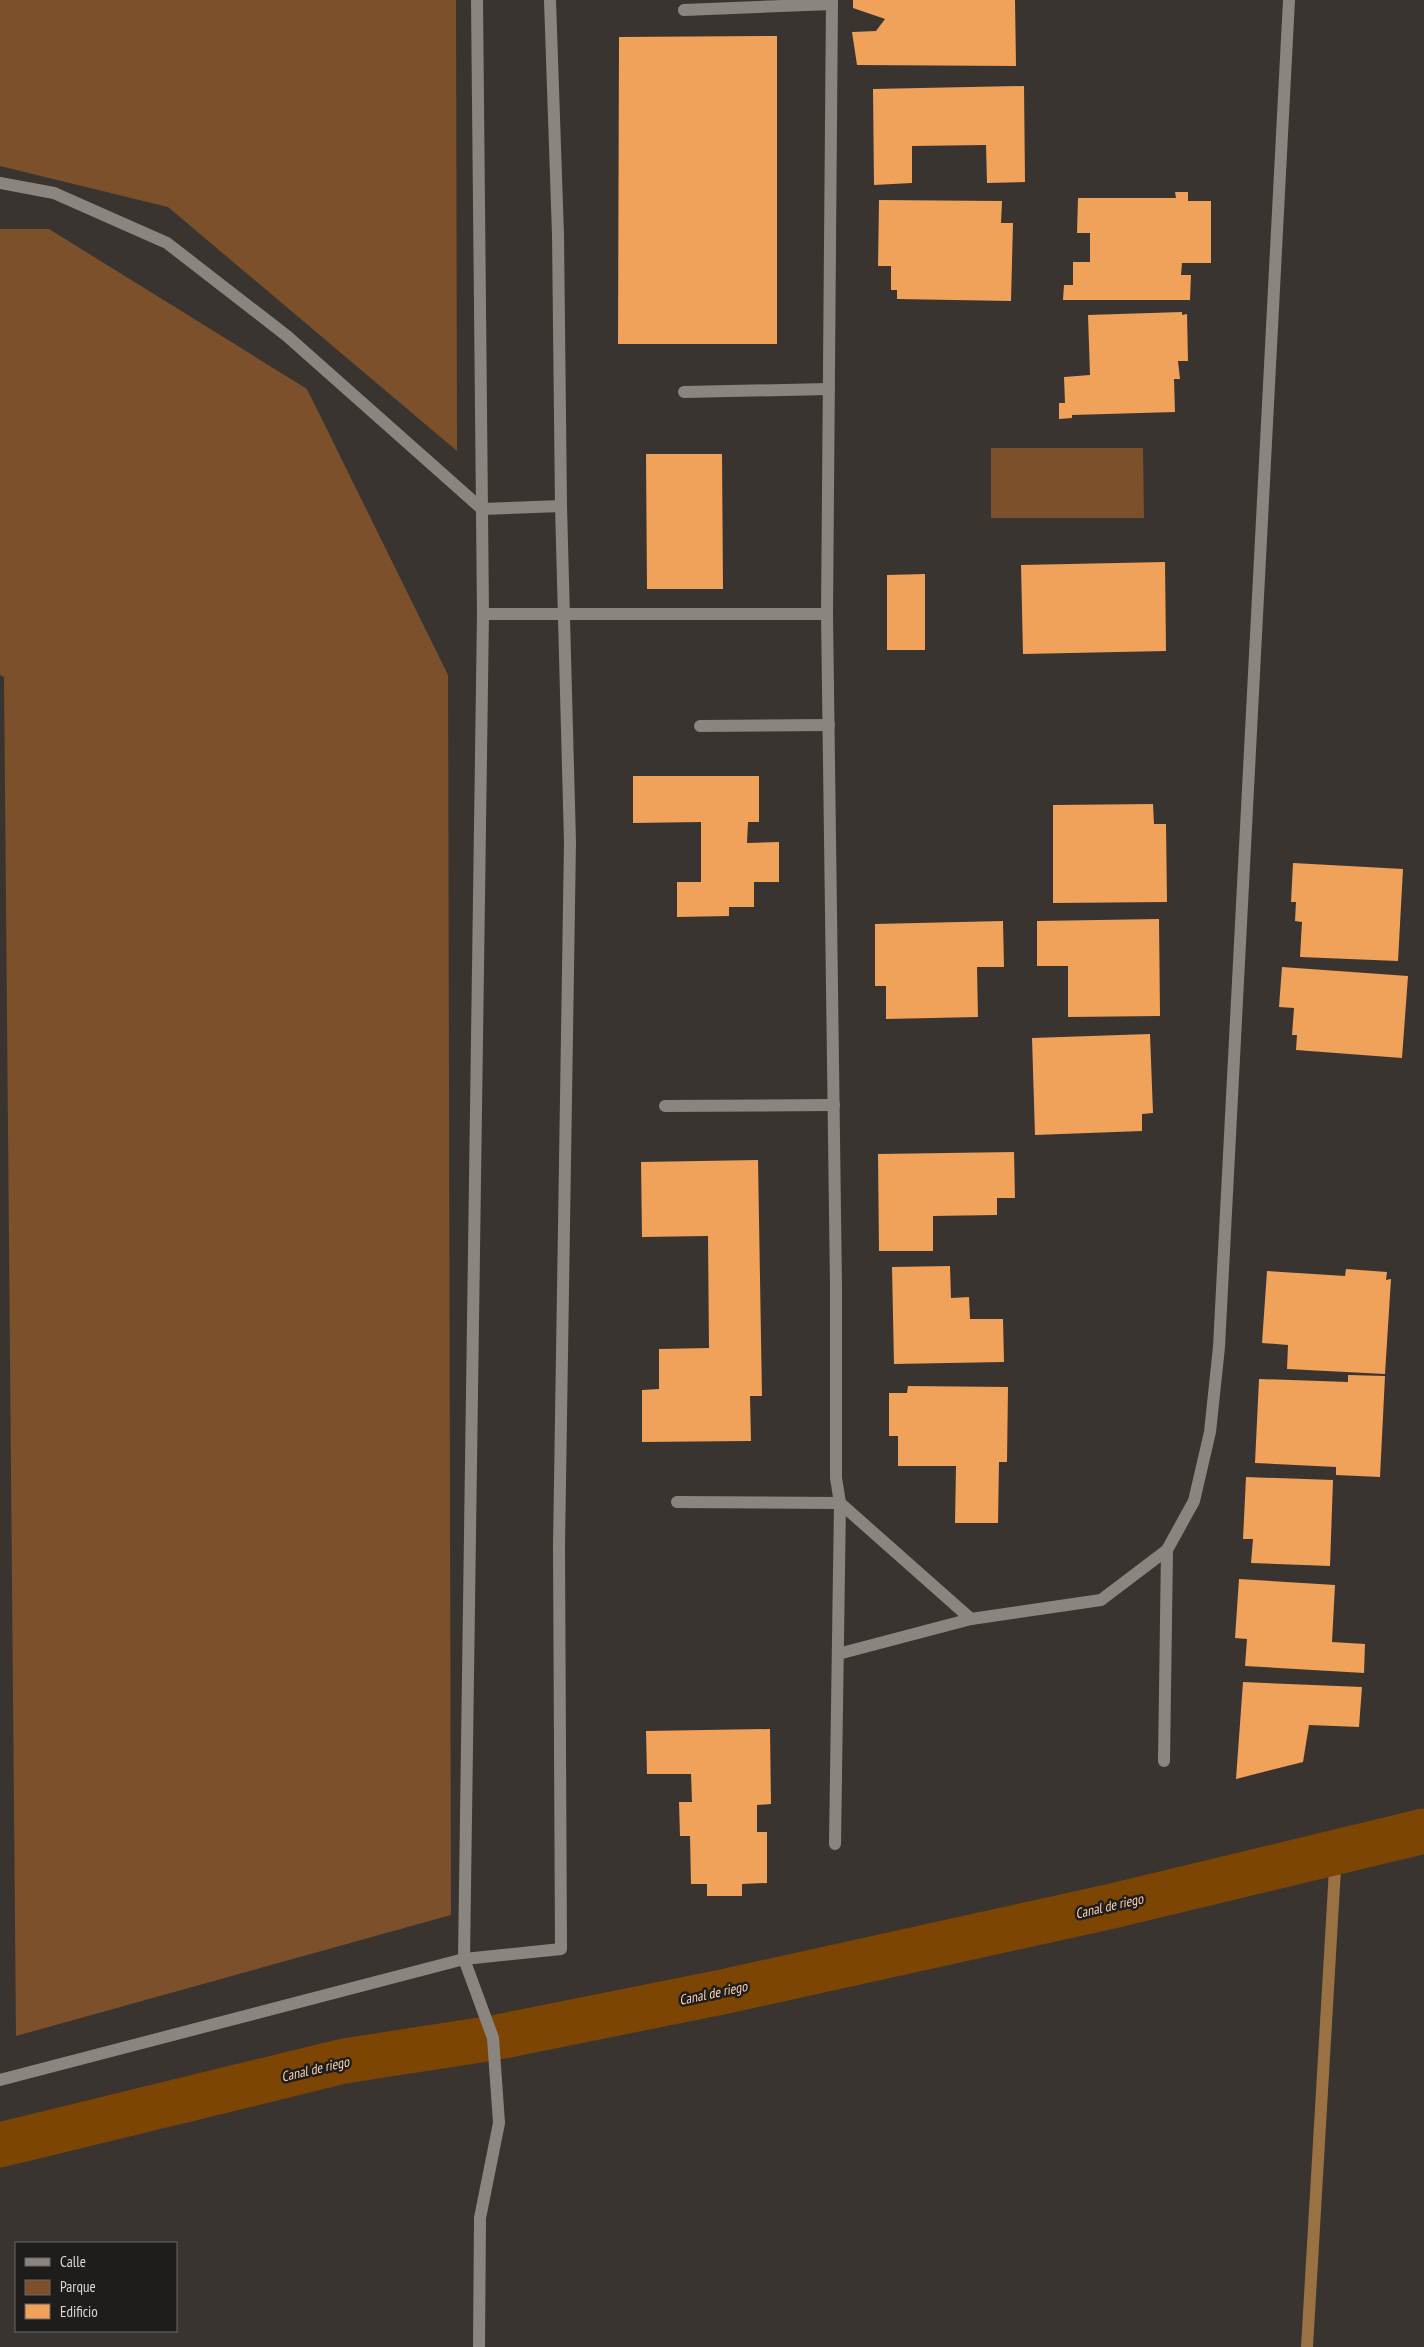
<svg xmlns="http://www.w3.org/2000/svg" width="1424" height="2347" viewBox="0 0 1424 2347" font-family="'PT Sans Narrow',sans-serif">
	<rect width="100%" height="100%" fill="#3a3430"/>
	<g fill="#7b502b">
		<path d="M0,0H456L457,451L168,207L0,166Z"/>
		<path d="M0,229H49L307,389L448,675L451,1915L16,2036L4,677L0,675Z"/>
		<path d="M991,448H1143L1144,518H991Z"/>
	</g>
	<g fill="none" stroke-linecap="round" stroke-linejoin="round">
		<path stroke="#997142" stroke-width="12" d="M1307,2347L1336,1852"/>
		<path stroke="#7d4503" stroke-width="45" d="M0,2145L344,2061L493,2038L722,1992L1108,1907L1424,1831"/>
	</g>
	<g fill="#f0a15a">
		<path d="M853,0H1015L1016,66L857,65L852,32L876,31L885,19L853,8Z"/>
		<path d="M777,36V344H618L619,37Z"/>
		<path d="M1024,86L1025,182L987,183L986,145L912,146V183L874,185L873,89Z"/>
		<path d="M1175,192H1188V201H1211V263H1182L1181,275H1191L1190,300H1063L1064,285H1073V262H1090V233H1077L1078,198H1176Z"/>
		<path d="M879,200L1002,201L1001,223H1013L1011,301L897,299V290H891V266H878Z"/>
		<path d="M1182,312V315L1187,314L1188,361H1178L1180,379H1174L1175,412L1072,415V418L1059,419V403H1065L1064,377L1090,375L1088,315Z"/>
		<path d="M646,454H722L723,589H647Z"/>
		<path d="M1165,562L1166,651L1023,654L1021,565Z"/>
		<path d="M925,574V650H887V575Z"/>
		<path d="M633,776H759V822H748L747,843L779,842V882H754V907H729V916L677,917V882H701V822L633,823Z"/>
		<path d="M1153,804L1154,824H1166L1167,902L1053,903V805Z"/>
		<path d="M1293,863L1403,869L1398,961L1300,957L1302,922L1295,921L1296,902H1291Z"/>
		<path d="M1159,919L1160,1016L1068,1017V966H1037V921Z"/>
		<path d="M1003,921L1004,967H977L978,1017L886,1019V986H875V924Z"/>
		<path d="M1282,967L1408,976L1402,1058L1296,1050L1297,1035H1292L1294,1008L1279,1007Z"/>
		<path d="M1150,1034L1153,1113L1142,1114V1131L1035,1135L1032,1038Z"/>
		<path d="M1014,1152L1015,1198H997V1215L933,1216V1251H879L878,1154Z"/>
		<path d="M758,1160L762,1396H750L751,1441L642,1442V1390L659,1389V1349L709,1348L708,1236L642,1237L641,1162Z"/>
		<path d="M950,1266L951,1298L969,1297L970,1319H1003L1004,1362L894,1364L892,1267Z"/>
		<path d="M1346,1269L1387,1272L1386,1280L1391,1279L1385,1374L1287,1369L1288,1345L1262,1343L1267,1271L1345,1276Z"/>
		<path d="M1348,1375L1385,1376L1380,1477L1336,1475V1467L1255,1463L1259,1379L1348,1382Z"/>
		<path d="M908,1386L1008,1387L1007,1462H999L998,1523H955L956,1466H898V1436H889V1393H907Z"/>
		<path d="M1246,1477L1333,1480L1330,1566L1251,1563L1253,1539H1243Z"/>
		<path d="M1239,1579L1335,1585L1332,1642L1365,1644L1364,1673L1245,1666L1247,1639L1235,1638Z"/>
		<path d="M1243,1682L1362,1687L1359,1727L1309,1725L1303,1762L1236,1779Z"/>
		<path d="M770,1729L771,1804L757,1805V1832H767V1883L742,1884V1896H707V1884H691L690,1836H680L679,1802H692L691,1774H647L646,1731Z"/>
	</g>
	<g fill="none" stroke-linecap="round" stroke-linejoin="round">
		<g stroke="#8b8580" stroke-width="12">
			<path d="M477,0L483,614L464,1959L493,2038L499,2123L480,2218L479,2347"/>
			<path d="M832,0L827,614L836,1286V1478L840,1503L971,1619"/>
			<path d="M684,10L832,4"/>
			<path d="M0,183L54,193L167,243L287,336L482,509L561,506"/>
			<path d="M684,392L829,389"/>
			<path d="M483,614H827"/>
			<path d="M700,726L829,725"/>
			<path d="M665,1106L834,1105"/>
			<path d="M677,1502L840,1503L835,1844"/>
			<path d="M838,1654L971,1619L1101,1600L1167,1550"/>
			<path d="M1164,1761L1167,1550L1194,1501L1210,1432L1219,1347L1289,0"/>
			<path d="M0,2080L464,1959L561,1949L559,1546L570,842L561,506L558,235L550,0"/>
		</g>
	</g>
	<g text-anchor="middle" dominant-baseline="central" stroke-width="5" stroke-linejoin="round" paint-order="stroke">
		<g font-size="14" font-style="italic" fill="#fad1b0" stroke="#1f1d1b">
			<text transform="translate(1109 1906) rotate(-13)">Canal de riego</text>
			<text transform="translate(713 1993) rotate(-12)">Canal de riego</text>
			<text transform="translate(315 2069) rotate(-13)">Canal de riego</text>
		</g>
	</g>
	<rect x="15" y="2242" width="162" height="90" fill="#1f1d1b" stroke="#6a6765"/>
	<rect x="25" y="2258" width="25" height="8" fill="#8b8580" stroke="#6a6765"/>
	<text x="60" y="2267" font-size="15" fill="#dbd7d4">Calle</text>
	<rect x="25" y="2280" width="25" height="15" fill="#7b502b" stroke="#6a6765"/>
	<text x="60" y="2292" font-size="15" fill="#dbd7d4">Parque</text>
	<rect x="25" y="2304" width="25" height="15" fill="#f0a15a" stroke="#6a6765"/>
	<text x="60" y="2317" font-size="15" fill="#dbd7d4">Edificio</text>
</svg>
